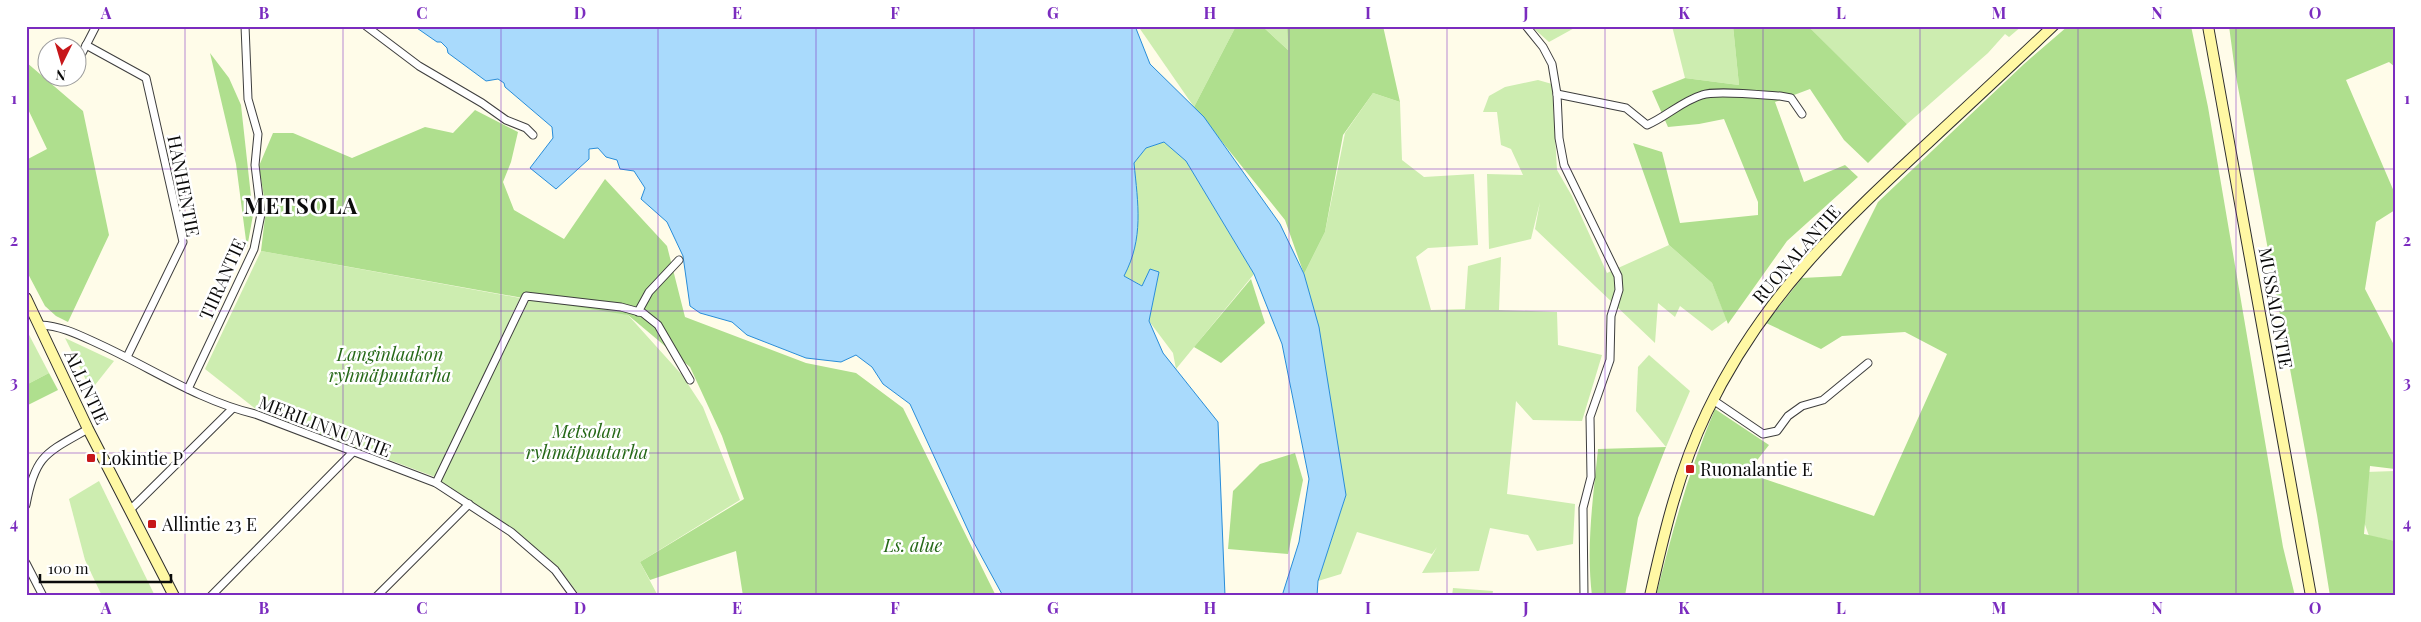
<svg xmlns="http://www.w3.org/2000/svg" width="2421" height="622" viewBox="0 0 2421 622" font-family="'Playfair Display',serif">
	<rect width="100%" height="100%" fill="#fffce9"/>
	<g fill="#cdedb0">
		<path d="M1138,26H1236L1194,107Z"/>
		<path d="M1262,26H1287L1288,50Z"/>
		<path d="M1531,26H1578L1549,42Z"/>
		<path d="M1672,26H1733L1739,85L1685,78Z"/>
		<path d="M1808,26H2022L2009,37L2005,34L1988,53L1907,124Z"/>
		<path d="M1538,80L1552,84L1557,170L1572,196L1607,273L1669,245L1712,283L1727,320L1712,331L1680,306L1675,317L1658,303L1655,343L1535,229L1540,202L1531,239L1489,249L1487,174L1523,175L1511,149L1501,145L1497,112H1483L1489,96L1505,87Z"/>
		<path d="M1373,93L1400,102L1402,160L1424,177L1474,174L1478,245L1428,248L1416,257L1431,310L1465,309L1468,266L1501,257L1499,310L1557,312L1558,345L1602,355L1582,421L1533,420L1516,401L1507,494L1575,504L1573,544L1537,551L1528,535L1490,528L1479,571L1422,573L1437,547L1432,554L1357,532L1341,574L1318,581L1346,495L1304,274L1325,232L1345,133Z"/>
		<path d="M1164,142L1186,161L1254,274L1176,369L1173,353L1149,321L1159,272L1143,286L1124,276C1143,240 1138,202 1134,163L1146,148Z"/>
		<path d="M261,251L520,298L435,477L257,410L205,369Z"/>
		<path d="M529,300L614,310L628,315L682,375L703,407L740,500L640,562L658,596H580L559,568L515,530L440,481Z"/>
		<path d="M26,329L49,373L26,385Z"/>
		<path d="M65,338L114,361L91,390Z"/>
		<path d="M1649,355L1690,391L1666,447L1636,411L1638,367Z"/>
		<path d="M2395,471V541L2369,536L2363,519L2367,495L2366,472Z"/>
		<path d="M99,481L155,596H102L85,560L69,499Z"/>
		<path d="M1453,588L1493,591L1492,596H1452Z"/>
	</g>
	<g fill="#afdf8e">
		<path d="M1236,26H1262L1288,50L1287,26H1383L1400,102L1373,93L1343,135L1325,232L1304,274L1285,220L1194,107Z"/>
		<path d="M1733,26H1808L1907,124L1868,163L1844,140L1810,89L1775,102L1804,182L1845,165L1858,177L1787,241L1728,324L1712,283L1669,245L1633,143L1662,152L1680,223L1758,215V202L1724,119L1699,124L1668,127L1652,91L1685,78L1739,85Z"/>
		<path d="M2068,26H2191L2208,107L2283,547L2295,596H1656C1672,532 1689,470 1715,409L1769,445L1747,473L1874,516L1947,354L1905,332L1842,336L1821,349L1766,323L1802,278L1841,276L1878,202L2024,64Z"/>
		<path d="M2229,26H2395V67L2389,62L2346,80L2395,194V210L2376,222L2365,289L2395,347V469L2370,466L2364,534L2395,541V596H2330L2317,515L2235,71Z"/>
		<path d="M210,53L229,78L241,105L253,215L247,248L236,164Z"/>
		<path d="M26,62L83,111L109,235L68,322L56,316L45,306L26,270V160L47,149L26,105Z"/>
		<path d="M475,110L518,132L511,162L503,182L514,210L564,239L605,179L667,246L685,317L806,363L856,373L903,408L996,596H743L736,551L650,580L640,562L744,499L722,436L690,367L628,315L534,300L261,251L266,209L259,166L273,133H293L352,158L425,127L453,133Z"/>
		<path d="M1251,279L1265,323L1221,363L1194,347Z"/>
		<path d="M49,373L58,390L26,406V385Z"/>
		<path d="M1666,447L1638,518L1625,596H1592C1586,546 1593,499 1598,449Z"/>
		<path d="M1295,453L1303,480L1288,554L1228,549L1233,491L1260,464Z"/>
	</g>
	<path fill="#a9dafc" stroke="#298dd9" d="M414,26H1135L1150,64L1204,117L1280,224L1304,274L1319,327L1346,495L1318,581L1317,596H1282L1299,542L1309,479L1282,344L1254,274L1186,161L1164,142L1146,148L1134,163C1138,204 1144,238 1124,276L1142,286L1150,269L1159,272L1149,321L1163,353L1218,422L1225,596H1003L972,539L910,404L883,384L872,367L856,355L841,362L806,358L747,335L732,322L700,313L690,306L683,256L667,222L641,199L645,188L634,171L620,169L617,160L606,157L598,148L589,149V159L556,189L530,168L553,138L552,127L505,87L504,83L498,79L486,81L448,53L447,48L441,42H437Z"/>
	<g fill="none" stroke-linecap="round" stroke-linejoin="round">
		<g stroke="#3e3e3e" stroke-width="9">
			<g id="street">
				<path d="M366,26L419,66L482,103L506,120L526,128L533,135"/>
				<path d="M1526,26L1543,47L1552,64L1557,94L1559,138L1564,165L1618,276L1619,290L1611,316L1610,360L1590,417L1591,477L1583,508L1584,596"/>
				<path d="M86,45L146,78L183,242L127,357"/>
				<path d="M78,61L96,26"/>
				<path d="M1557,94L1626,108L1647,125C1666,117 1682,101 1702,95C1715,90 1763,95 1780,96L1791,98L1802,114"/>
				<path d="M638,312L649,292L679,260"/>
				<path d="M40,325C63,326 81,336 101,345C153,369 200,401 255,414L436,483L511,532L555,570L574,596"/>
				<path d="M188,389L254,249L261,214L255,165L258,134L248,99L245,26"/>
				<path d="M1713,400L1763,434L1777,431L1788,416L1802,406L1823,400L1868,363"/>
				<path d="M436,483L526,296L621,307L643,313L658,325L690,380"/>
				<path d="M26,505C35,455 46,453 88,429"/>
				<path d="M131,509L232,409"/>
				<path d="M26,563L43,596"/>
				<path d="M211,596L353,452"/>
				<path d="M377,596L469,504"/>
			</g>
		</g>
		<g stroke="#2d2d2d" stroke-width="12">
			<g id="secondary">
				<path d="M2208,26L2311,596"/>
				<path d="M26,298L88,429L174,596"/>
				<path d="M1650,596C1664,533 1679,470 1707,412C1762,298 1838,226 1929,142C1970,104 2012,65 2053,26"/>
			</g>
		</g>
		<use href="#street" stroke="#fff" stroke-width="7"/>
		<use href="#secondary" stroke="#fff8a4" stroke-width="10"/>
	</g>
	<path fill="none" stroke="#7b2cbf" stroke-width="1" stroke-opacity="0.55" d="M185,26V596M343,26V596M501,26V596M658,26V596M816,26V596M974,26V596M1132,26V596M1289,26V596M1447,26V596M1605,26V596M1763,26V596M1920,26V596M2078,26V596M2236,26V596M26,169H2395M26,311H2395M26,453H2395"/>
	<g fill="#c7171a" stroke="#fff" stroke-width="2">
		<rect x="86" y="453" width="10" height="10" rx="2.5"/>
		<rect x="1685" y="464" width="10" height="10" rx="2.5"/>
		<rect x="147" y="519" width="10" height="10" rx="2.5"/>
	</g>
	<g text-anchor="middle" dominant-baseline="central" stroke-width="5" stroke-linejoin="round" paint-order="stroke">
		<g font-size="18" fill="#0b0b0b" stroke="#fff">
			<text transform="translate(184 186) rotate(79)">HANHENTIE</text>
			<text transform="translate(1796 254) rotate(-49)">RUONALANTIE</text>
			<text transform="translate(222 279) rotate(-66)">TIIRANTIE</text>
			<text transform="translate(2276 308) rotate(80)">MUSSALONTIE</text>
			<text transform="translate(87 387) rotate(65)">ALLINTIE</text>
			<text transform="translate(325 426) rotate(21)">MERILINNUNTIE</text>
		</g>
		<g font-size="18" font-style="italic" fill="#256817" stroke="#fff">
			<text x="390" y="354">Langinlaakon<tspan x="390" dy="21">ryhmäpuutarha</tspan></text>
			<text x="587" y="431">Metsolan<tspan x="587" dy="21">ryhmäpuutarha</tspan></text>
			<text x="913" y="545">Ls. alue</text>
		</g>
		<g font-size="18" fill="#0b0b0b" stroke="#fff" text-anchor="start">
			<text x="101" y="458">Lokintie P</text>
			<text x="1700" y="469">Ruonalantie E</text>
			<text x="162" y="524">Allintie 23 E</text>
		</g>
		<g font-size="22" font-weight="bold" letter-spacing="1" fill="#0b0b0b" stroke="#fff">
			<text x="301" y="205">METSOLA</text>
		</g>
	</g>
	<rect width="2421" height="622" fill="none" stroke="#ffffff" stroke-width="55"/>
	<g transform="translate(62 62) rotate(185)"><circle r="24" fill="#ffffff" stroke="#9d9d9d"/>
	<path d="M0-4L9 19L0 12L-9 19Z" fill="#c7171a"/>
	<text y="-8" font-size="14" font-weight="bold" text-anchor="middle" fill="#0b0b0b">N</text>
	</g>
	<path d="M40 574v8h131v-8" fill="none" stroke="#0b0b0b" stroke-width="2.5"/>
	<text x="48" y="574" font-size="15" fill="#0b0b0b" stroke="#ffffff" stroke-width="4" paint-order="stroke">100 m</text>
	<rect x="28" y="28" width="2366" height="566" fill="none" stroke="#7b2cbf" stroke-width="2"/>
	<g font-size="16" text-anchor="middle" font-weight="bold" fill="#7b2cbf">
		<text x="106" y="19">A</text>
		<text x="264" y="19">B</text>
		<text x="422" y="19">C</text>
		<text x="580" y="19">D</text>
		<text x="737" y="19">E</text>
		<text x="895" y="19">F</text>
		<text x="1053" y="19">G</text>
		<text x="1210" y="19">H</text>
		<text x="1368" y="19">I</text>
		<text x="1526" y="19">J</text>
		<text x="1684" y="19">K</text>
		<text x="1841" y="19">L</text>
		<text x="1999" y="19">M</text>
		<text x="2157" y="19">N</text>
		<text x="2315" y="19">O</text>
		<text x="14" y="104">1</text>
		<text x="2407" y="104">1</text>
		<text x="14" y="246">2</text>
		<text x="2407" y="246">2</text>
		<text x="14" y="388">3</text>
		<text x="2407" y="388">3</text>
		<text x="14" y="529">4</text>
		<text x="2407" y="529">4</text>
		<text x="106" y="614">A</text>
		<text x="264" y="614">B</text>
		<text x="422" y="614">C</text>
		<text x="580" y="614">D</text>
		<text x="737" y="614">E</text>
		<text x="895" y="614">F</text>
		<text x="1053" y="614">G</text>
		<text x="1210" y="614">H</text>
		<text x="1368" y="614">I</text>
		<text x="1526" y="614">J</text>
		<text x="1684" y="614">K</text>
		<text x="1841" y="614">L</text>
		<text x="1999" y="614">M</text>
		<text x="2157" y="614">N</text>
		<text x="2315" y="614">O</text>
	</g>
</svg>
